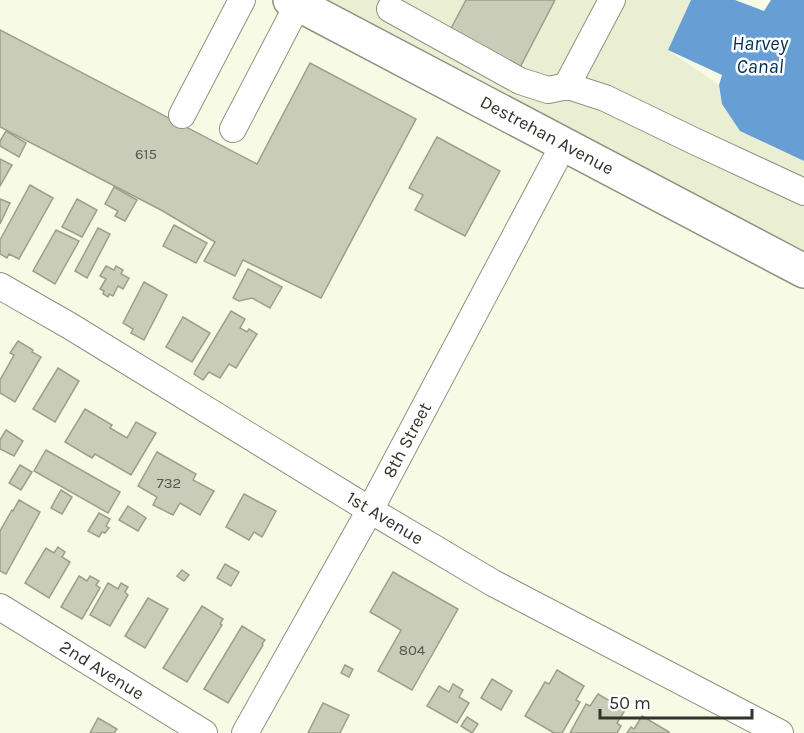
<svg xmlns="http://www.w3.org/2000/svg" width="804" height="733" viewBox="0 0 804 733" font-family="Karla,sans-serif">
	<rect width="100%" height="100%" fill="#f7fbe6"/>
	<path fill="#eaefd3" d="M321,0H691L668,50L719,85L722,104L740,131L804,161V256Z"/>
	<path fill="#679ed4" d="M691,0H735L764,11L771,0H804V161L740,131L722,104L719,85L722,75L668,50Z"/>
	<g fill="#c9ccb8" stroke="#9c9f8c" stroke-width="1.5">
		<path d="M466,0H555L516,75L446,38Z"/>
		<path d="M0,30L257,164L310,63L416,119L321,298L243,260L235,276L204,261L215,242L161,210L0,127Z"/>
		<path d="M6,131L26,143L19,157L0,146V141Z"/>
		<path d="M437,137L500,171L465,236L415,210L423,195L409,188Z"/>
		<path d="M0,159L12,165L0,186Z"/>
		<path d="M30,185L53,198L19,259L9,254L7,258L0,254V240Z"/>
		<path d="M114,187L137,200L125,221L115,216L118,211L105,204Z"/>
		<path d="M0,199L10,203L0,224Z"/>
		<path d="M77,199L97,210L82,237L62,227Z"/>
		<path d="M174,225L207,243L196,263L163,246Z"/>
		<path d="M98,228L110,234L87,278L75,271Z"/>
		<path d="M56,230L79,241L55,284L33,271Z"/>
		<path d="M106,266L114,270L116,266L123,270L121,274L129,278L123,289L118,286L113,296L109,294L108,297L103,294L104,291L100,289L106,279L100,276Z"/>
		<path d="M248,269L282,287L270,308L252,298L239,301L233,298Z"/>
		<path d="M144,282L167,295L144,340L131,333L133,329L123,323Z"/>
		<path d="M231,311L245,319L240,328L247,332L249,329L257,334L236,368L229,364L220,378L209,372L203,380L194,374L195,371Z"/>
		<path d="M183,317L210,333L192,362L166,347Z"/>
		<path d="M18,341L33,350L32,352L41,357L15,402L0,393V380L14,355L10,353Z"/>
		<path d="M58,368L79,381L55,422L33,409Z"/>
		<path d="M85,409L112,425L110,428L127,438L136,422L156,433L131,475L95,454L92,458L65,442Z"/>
		<path d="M6,430L23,441L14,456L0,449V440Z"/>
		<path d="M46,450L120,492L108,513L34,471Z"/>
		<path d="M157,452L196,474L193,480L214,491L200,515L180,503L173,515L153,505L157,497L138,486Z"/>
		<path d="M20,465L32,472L21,490L9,483Z"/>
		<path d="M61,490L72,497L62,514L51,508Z"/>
		<path d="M244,494L276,511L262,537L254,532L249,540L226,527Z"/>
		<path d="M19,500L40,512L6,574L0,571V531L12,510L13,511Z"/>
		<path d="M128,506L146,518L138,531L119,520Z"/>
		<path d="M99,513L110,519L106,526L109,528L105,533L102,532L99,537L88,531Z"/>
		<path d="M58,547L65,552L62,557L70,562L49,598L25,583L46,548L54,553Z"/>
		<path d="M225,564L239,572L231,586L217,578Z"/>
		<path d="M182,570L189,575L184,581L177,576Z"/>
		<path d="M393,572L458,609L412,690L378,671L401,630L370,612Z"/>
		<path d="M79,576L87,581L90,576L99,581L96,585L100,588L82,619L61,607Z"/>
		<path d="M108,583L118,589L121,583L128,587L125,592L128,595L110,626L90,615Z"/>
		<path d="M148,598L168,609L145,648L125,636Z"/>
		<path d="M202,606L223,619L220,624L222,625L187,682L163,668Z"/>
		<path d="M242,626L265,640L262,644L263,645L228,703L204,689Z"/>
		<path d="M345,665L353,669L349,677L341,673Z"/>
		<path d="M557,670L584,686L576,700L580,702L562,733H554L525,716L545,682L549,684Z"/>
		<path d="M492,679L512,691L501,710L481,698Z"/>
		<path d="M453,684L463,690L459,697L469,703L457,723L427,706L439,686L449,692Z"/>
		<path d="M598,694L625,710L617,723L621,726L617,733H570L586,704L590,706Z"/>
		<path d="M323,703L349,715L340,733H308Z"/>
		<path d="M642,716L669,732V733H627L631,727L634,729Z"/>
		<path d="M467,717L478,724L472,733L461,726Z"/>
		<path d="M98,718L117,729L114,733H90Z"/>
	</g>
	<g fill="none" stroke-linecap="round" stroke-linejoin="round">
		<g stroke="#8f9280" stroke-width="28">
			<g id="minor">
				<path d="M390,9L520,81L548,90L568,86L605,98L694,141L804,192"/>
				<path d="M566,87L612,0"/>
				<path d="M182,115L242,0"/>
				<path d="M233,129L298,4"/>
				<path d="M0,286L70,326L370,510L493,583L780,733"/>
				<path d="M0,607L204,733"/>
				<path d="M245,733L370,510L564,144"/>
			</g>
		</g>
		<g stroke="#8f9280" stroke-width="36">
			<path id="major" d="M290,0L804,271"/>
		</g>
		<use href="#minor" stroke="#fff" stroke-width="26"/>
		<use href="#major" stroke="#fff" stroke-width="33"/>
	</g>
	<g text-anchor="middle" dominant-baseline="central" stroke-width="5" stroke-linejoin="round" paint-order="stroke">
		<g font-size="15" fill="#58594e">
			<text x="146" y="154">615</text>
			<text x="169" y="483">732</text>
			<text x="412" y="650">804</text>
		</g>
		<g font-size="18" fill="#32332b" stroke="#fff">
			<text transform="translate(547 135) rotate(28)">Destrehan Avenue</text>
			<text transform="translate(407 440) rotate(-62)">8th Street</text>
			<text transform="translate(385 518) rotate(31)">1st Avenue</text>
			<text transform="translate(102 670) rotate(32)">2nd Avenue</text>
		</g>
		<g font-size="20" font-style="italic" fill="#042e51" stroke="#fff">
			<text x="760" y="43">Harvey<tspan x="760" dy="23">Canal</tspan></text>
		</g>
	</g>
	<path d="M600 709v9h152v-9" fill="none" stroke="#32332b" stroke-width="3"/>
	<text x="609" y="709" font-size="18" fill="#32332b" stroke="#ffffff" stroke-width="4.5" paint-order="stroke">50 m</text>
</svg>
